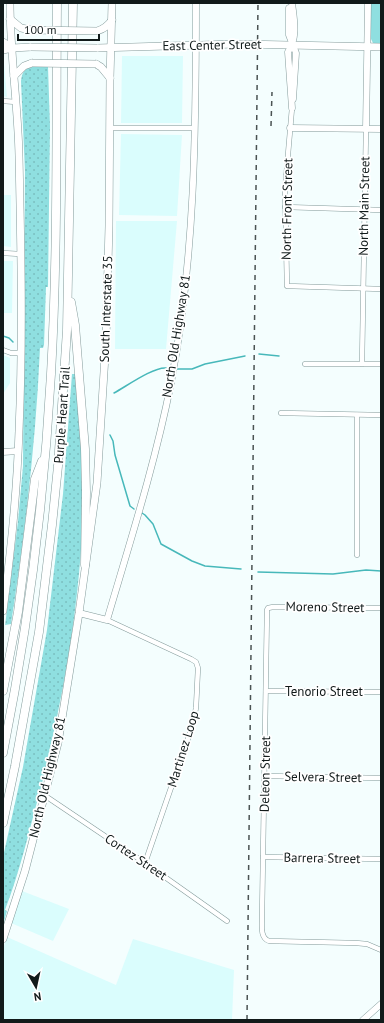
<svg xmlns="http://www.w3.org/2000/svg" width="384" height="1023" viewBox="0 0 384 1023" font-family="'PT Sans',sans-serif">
	<defs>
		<pattern id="grass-dots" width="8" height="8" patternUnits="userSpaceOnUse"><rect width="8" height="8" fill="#8fdfe0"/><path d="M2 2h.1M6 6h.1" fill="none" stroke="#7abfc0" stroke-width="1.8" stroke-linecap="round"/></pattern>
	</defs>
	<rect width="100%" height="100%" fill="#f4fefe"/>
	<g fill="#dafdfd">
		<path d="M122,56H183L182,123H121Z"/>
		<path d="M3,63H4L7,97L3,96Z"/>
		<path d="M121,134L182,135L177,216L119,215Z"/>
		<path d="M3,195H11V247L3,246Z"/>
		<path d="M116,221H177L166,349H115Z"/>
		<path d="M3,261H13L12,313H3Z"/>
		<path d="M3,355L10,358V383L3,394Z"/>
		<path d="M22,891L69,909L53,941L11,923Z"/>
		<path d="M7,937L116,985L133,939L234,970L232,1020H3V949Z"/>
	</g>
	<g fill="url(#grass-dots)">
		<path d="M33,67H48L50,126L48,287H46L44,345L43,348H40C36,441 25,532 11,624L5,625L3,642L18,521L23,466L25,172L21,81C22,73 24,68 33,67Z"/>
		<path d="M72,374H76C78,403 83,432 83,461C86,572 67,684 40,791C29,831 20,871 5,910L7,911L3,925V857L23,767L47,630L63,494Z"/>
	</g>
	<path fill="#8fdfe0" d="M371,3H381V43H373L370,37Z"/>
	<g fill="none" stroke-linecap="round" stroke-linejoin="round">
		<g stroke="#47b8ba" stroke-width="1.5">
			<path d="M3,336L9,338L13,342"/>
			<path d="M259,354L279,356"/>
			<path d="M176,369H192L205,364L245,356"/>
			<path d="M114,393C127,386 153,367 166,368"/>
			<path d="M110,435L113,441L115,455L130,506L134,509"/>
			<path d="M142,513L145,515L153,524L161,544L192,561L205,566L241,569"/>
			<path d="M258,572L333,574L366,570L381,571"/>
		</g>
		<g stroke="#849b9b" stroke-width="5.5">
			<g id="minor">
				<path d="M3,101L16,102"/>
				<path d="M292,108L285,189L287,286L381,289"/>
				<path d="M110,128H194"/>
				<path d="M285,207L381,210"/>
				<path d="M3,253L20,254"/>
				<path d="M3,350L11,353H21"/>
				<path d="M305,364H381"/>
				<path d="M362,364L366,129"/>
				<path d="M281,413L381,415"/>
				<path d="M357,415V555"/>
				<path d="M381,608L273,607L268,608L267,610L262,917C262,926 260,938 269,941L356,943L367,944L381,950"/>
				<path d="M107,620L191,659L196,662L198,668L196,708L192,727L145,863"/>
				<path d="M266,691L381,692"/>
				<path d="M265,776L381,778"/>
				<path d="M44,795L145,863L227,921"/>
				<path d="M263,857L381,859"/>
			</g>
		</g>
		<g stroke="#849b9b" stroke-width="7">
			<g id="tertiary">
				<path d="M292,3C294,20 298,37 288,52L292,108"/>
				<path d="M289,8V35L296,53L293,99"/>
				<path d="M290,128L381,129"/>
				<path d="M366,129L368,3"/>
				<path d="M3,452L18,451"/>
				<path d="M79,613L107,620C130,542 155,464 171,383C195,258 196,130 196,3"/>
				<path d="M363,1020L381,1004"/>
			</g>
		</g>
		<g stroke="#849b9b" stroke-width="8">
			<g id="secondary">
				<path d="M10,19L21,28L31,30"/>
				<path d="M97,31C104,29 108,26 112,20"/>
				<path d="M3,42L12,48"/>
				<path d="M97,48L236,44L381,47"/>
				<path d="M3,50L12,48L31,47"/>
				<path d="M96,64L101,67L110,78"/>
				<path d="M14,76L24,66L32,63"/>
				<path d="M3,611C11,552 17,491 19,431C23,340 21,247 19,156C18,105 10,54 10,3"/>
				<path d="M3,939L25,871L58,743L79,613L97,483L106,340L109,226L110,78L112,3"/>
			</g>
		</g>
		<g stroke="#849b9b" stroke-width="9">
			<g id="motorway">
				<path d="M71,302L75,325L85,449L86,492L85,565"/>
				<path d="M3,691L18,612L35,479L42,461"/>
				<path d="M3,753C28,628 44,501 51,374C58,251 56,127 57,3"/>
				<path d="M3,823L15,766L39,632L52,525L58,466L67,330L73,3"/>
			</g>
		</g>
		<use href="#minor" stroke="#fff" stroke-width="4.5"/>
		<use href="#tertiary" stroke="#fff" stroke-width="6"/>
		<use href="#secondary" stroke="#fff" stroke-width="7"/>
		<use href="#motorway" stroke="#fff" stroke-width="8"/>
		<g stroke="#4a5353" stroke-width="1.5" stroke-dasharray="5 5" stroke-linecap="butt">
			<path d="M271,126L272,92"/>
			<path d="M247,1020L258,3"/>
		</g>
		<g stroke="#849b9b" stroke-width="8" stroke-linecap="butt">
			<g id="secondary-bridge">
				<path d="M31,30L97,31"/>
				<path d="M31,47L97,48"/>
				<path d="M32,63L96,64"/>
			</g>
		</g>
		<use href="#secondary-bridge" stroke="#fff" stroke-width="7"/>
	</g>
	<g text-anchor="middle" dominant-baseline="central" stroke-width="3.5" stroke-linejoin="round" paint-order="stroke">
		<g font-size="13" fill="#111a1a" stroke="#fff">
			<text transform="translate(212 45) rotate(-1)">East Center Street</text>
			<text transform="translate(364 206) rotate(-89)">North Main Street</text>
			<text transform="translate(287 209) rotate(-89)">North Front Street</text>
			<text transform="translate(106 309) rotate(-88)">South Interstate 35</text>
			<text transform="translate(176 336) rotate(-81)">North Old Highway 81</text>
			<text transform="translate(62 415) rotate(-86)">Purple Heart Trail</text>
			<text transform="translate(325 607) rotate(1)">Moreno Street</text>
			<text x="324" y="691">Tenorio Street</text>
			<text transform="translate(183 749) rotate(-73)">Martinez Loop</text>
			<text transform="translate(265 774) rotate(-89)">Deleon Street</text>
			<text transform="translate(47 777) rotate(-77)">North Old Highway 81</text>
			<text transform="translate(323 777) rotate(1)">Selvera Street</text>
			<text transform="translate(136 857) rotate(34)">Cortez Street</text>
			<text transform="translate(322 858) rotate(1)">Barrera Street</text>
		</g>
	</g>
	<rect width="384" height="1023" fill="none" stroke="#111a1a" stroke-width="8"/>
	<g transform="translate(36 987) rotate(171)" stroke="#ffffff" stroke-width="3" paint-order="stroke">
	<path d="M0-3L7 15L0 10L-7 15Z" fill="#111a1a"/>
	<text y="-6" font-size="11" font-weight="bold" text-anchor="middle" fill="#111a1a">N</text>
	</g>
	<path d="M18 34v6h81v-6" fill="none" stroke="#111a1a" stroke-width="2"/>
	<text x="24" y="34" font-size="12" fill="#111a1a" stroke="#ffffff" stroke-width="3" paint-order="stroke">100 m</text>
</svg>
